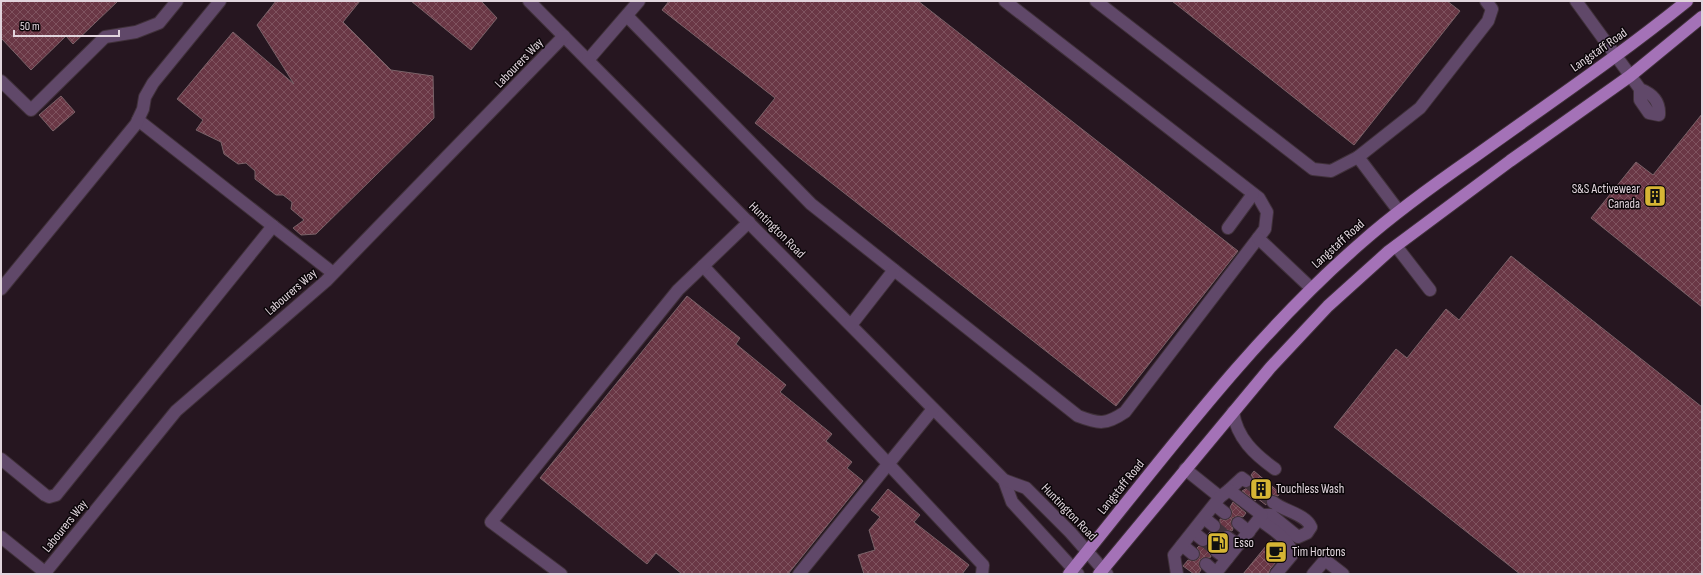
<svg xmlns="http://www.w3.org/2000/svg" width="1703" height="575" viewBox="0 0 1703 575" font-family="'Sofia Sans Condensed',sans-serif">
	<defs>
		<pattern id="building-cross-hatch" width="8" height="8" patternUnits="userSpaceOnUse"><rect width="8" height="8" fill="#6a3745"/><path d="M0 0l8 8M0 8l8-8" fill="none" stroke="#7f535f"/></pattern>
	</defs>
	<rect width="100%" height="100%" fill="#261620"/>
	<g fill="url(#building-cross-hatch)" stroke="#7a6268">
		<path d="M1,1H118L73,44L66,36L31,70L1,38Z"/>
		<path d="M276,1H360L343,22L391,70L433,76L434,118L316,234L301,235L293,228L304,220L291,209L292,202L283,195H276L255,179V171L246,163L238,164L224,154L221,142L196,130L203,120L177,99L233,32L294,84L257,25Z"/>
		<path d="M411,1H481L497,18L471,50Z"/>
		<path d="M669,1H918L1238,251L1116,406L755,123L775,98L662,10Z"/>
		<path d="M1172,1H1447L1460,11L1354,145Z"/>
		<path d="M61,96L75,112L53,131L39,115Z"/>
		<path d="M1702,114V307L1591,218L1636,162L1653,175Z"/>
		<path d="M1511,256L1702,407V574H1520L1334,427L1396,349L1407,358L1446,309L1459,320Z"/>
		<path d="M687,296L740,338L736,344L786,385L780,392L832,434L826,441L852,462L847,468L863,481L788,574H682L656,553L647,564L540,478Z"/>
		<path d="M1254,471L1280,493L1278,496L1273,495L1267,497L1266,505L1257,498L1255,501L1242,491L1252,485L1253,478L1251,475Z"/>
		<path d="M888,489L920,515L914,522L969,565L962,574H864L858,555L875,550L869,530L880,517L871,510Z"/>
		<path d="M1233,502L1246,513L1243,517L1239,516L1232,518L1231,522L1233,529L1232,531L1227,530L1221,532L1220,537L1222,543L1221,545L1216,544L1210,546L1209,551L1211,557L1201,559L1199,563L1201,570L1198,574H1194L1183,566L1188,560L1195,561L1199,558L1200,552L1197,548L1199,546L1205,547L1209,544L1210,538L1208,534L1210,532L1216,533L1220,530V519L1227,520L1231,517L1232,511L1230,507Z"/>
		<path d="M1271,540L1282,549L1284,553L1270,569L1269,574H1243Z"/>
	</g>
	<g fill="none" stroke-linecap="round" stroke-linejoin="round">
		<g stroke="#42333c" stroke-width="12" stroke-dasharray="12 6" stroke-linecap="butt">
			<path d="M1246,481L1273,502"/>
			<path d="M1214,526L1227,537"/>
			<path d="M1203,540L1216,551"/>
		</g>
		<g stroke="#40313a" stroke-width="14">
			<g id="minor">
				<path d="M529,1L1004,480L1012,502L1078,574"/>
				<path d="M1096,1L1313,169L1331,171L1358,157"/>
				<path d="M1576,1L1640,89C1653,94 1660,101 1659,115L1649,113L1640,100V89"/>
				<path d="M627,16L811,204L1078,416C1099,424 1106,425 1125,412L1265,229L1267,212L1259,198L1005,1"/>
				<path d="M588,60L639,1"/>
				<path d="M1,81L31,110L105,37L136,32L159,23L177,1"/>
				<path d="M138,120L333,273"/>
				<path d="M1398,210L1358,157L1420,108L1488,21L1492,9L1486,1"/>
				<path d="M1228,228L1253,194"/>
				<path d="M1258,238L1311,288"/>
				<path d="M1396,246L1430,290"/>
				<path d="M703,266L983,565L982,574"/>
				<path d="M1,289L136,124L143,109L145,97L153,83L220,1"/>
				<path d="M851,325L894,270"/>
				<path d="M1233,412C1237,438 1254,454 1275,469"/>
				<path d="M1,459L45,495L49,497L56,495L273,226"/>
				<path d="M1185,469L1220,497"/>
				<path d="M1004,480L1026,488L1070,532L1107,574"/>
				<path d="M1229,490L1242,478L1246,481"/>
				<path d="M1215,505L1225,513"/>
				<path d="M1262,515H1271L1298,537L1307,533L1311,527C1306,514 1283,511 1273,502"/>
				<path d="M1204,518L1214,526"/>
				<path d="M1259,519C1271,529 1290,538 1292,555L1276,574"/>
				<path d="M1238,523L1249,532"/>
				<path d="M1193,532L1203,540"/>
				<path d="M1,537L47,574"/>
				<path d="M1227,537L1238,545"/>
				<path d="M1182,545L1193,554"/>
				<path d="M1216,551L1227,559"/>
				<path d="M1206,564L1216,573"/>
				<path d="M44,574L176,411L326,281L564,36"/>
				<path d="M561,574L491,522L678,290L749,222"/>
				<path d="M799,574L933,409"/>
				<path d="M1177,574L1174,555L1220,497L1229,490L1262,515L1215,574"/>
				<path d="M1313,574L1325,560L1343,574"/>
			</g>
		</g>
		<g stroke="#40313a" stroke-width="14">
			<g id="major">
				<path d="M1069,574C1162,460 1250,339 1362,242C1397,211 1435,184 1474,157C1545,106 1619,56 1687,1"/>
				<path d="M1099,574L1270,368L1328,306L1389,251L1510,161L1630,76L1702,17"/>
			</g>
		</g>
		<use href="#minor" stroke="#604869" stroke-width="12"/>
		<use href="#major" stroke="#a472b7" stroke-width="12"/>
	</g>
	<defs>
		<g id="building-square" transform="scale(1.15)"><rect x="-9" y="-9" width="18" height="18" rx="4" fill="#d6b534" stroke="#0a0508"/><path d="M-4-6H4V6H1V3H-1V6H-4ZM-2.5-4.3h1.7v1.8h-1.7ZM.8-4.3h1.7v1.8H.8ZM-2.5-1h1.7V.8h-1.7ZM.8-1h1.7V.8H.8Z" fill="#111"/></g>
		<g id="fuel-square" transform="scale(1.15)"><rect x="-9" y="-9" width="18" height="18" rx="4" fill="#d6b534" stroke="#0a0508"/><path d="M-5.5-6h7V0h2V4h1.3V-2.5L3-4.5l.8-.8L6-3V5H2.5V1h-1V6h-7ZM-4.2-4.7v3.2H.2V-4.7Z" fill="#111"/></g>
		<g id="cafe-square" transform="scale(1.15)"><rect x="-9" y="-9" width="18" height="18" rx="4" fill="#d6b534" stroke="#0a0508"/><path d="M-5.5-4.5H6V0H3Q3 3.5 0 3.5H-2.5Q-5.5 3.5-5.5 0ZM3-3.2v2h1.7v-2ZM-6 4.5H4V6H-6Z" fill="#111"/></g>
	</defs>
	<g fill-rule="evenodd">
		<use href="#building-square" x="1655" y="196"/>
		<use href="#building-square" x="1261" y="489"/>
		<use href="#fuel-square" x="1218" y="543"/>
		<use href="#cafe-square" x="1276" y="552"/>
	</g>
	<g text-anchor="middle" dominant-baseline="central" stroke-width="3" stroke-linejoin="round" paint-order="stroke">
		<g font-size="13" fill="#e1d5dd" stroke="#0a0508">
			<text transform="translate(1599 50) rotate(-35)">Langstaff Road</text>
			<text transform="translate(519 63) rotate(-46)">Labourers Way</text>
			<text transform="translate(777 230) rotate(45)">Huntington Road</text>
			<text transform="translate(1338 244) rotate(-42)">Langstaff Road</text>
			<text transform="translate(291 292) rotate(-41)">Labourers Way</text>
			<text transform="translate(1121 487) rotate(-51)">Langstaff Road</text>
			<text transform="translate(1069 512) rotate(46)">Huntington Road</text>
			<text transform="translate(65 526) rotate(-51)">Labourers Way</text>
		</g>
		<g font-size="13" fill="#e1d5dd" stroke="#0a0508" text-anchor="start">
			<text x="1640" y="189" text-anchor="end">S&amp;S Activewear<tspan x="1640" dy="15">Canada</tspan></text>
			<text x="1276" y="489">Touchless Wash</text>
			<text x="1234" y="543">Esso</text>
			<text x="1292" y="552">Tim Hortons</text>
		</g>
	</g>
	<rect width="1703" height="575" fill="none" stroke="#e1d5dd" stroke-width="4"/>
	<path d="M14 30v6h105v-6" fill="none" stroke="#e1d5dd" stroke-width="2"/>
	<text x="20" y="30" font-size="12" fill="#e1d5dd" stroke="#0a0508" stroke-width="3" paint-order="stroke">50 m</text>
</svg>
